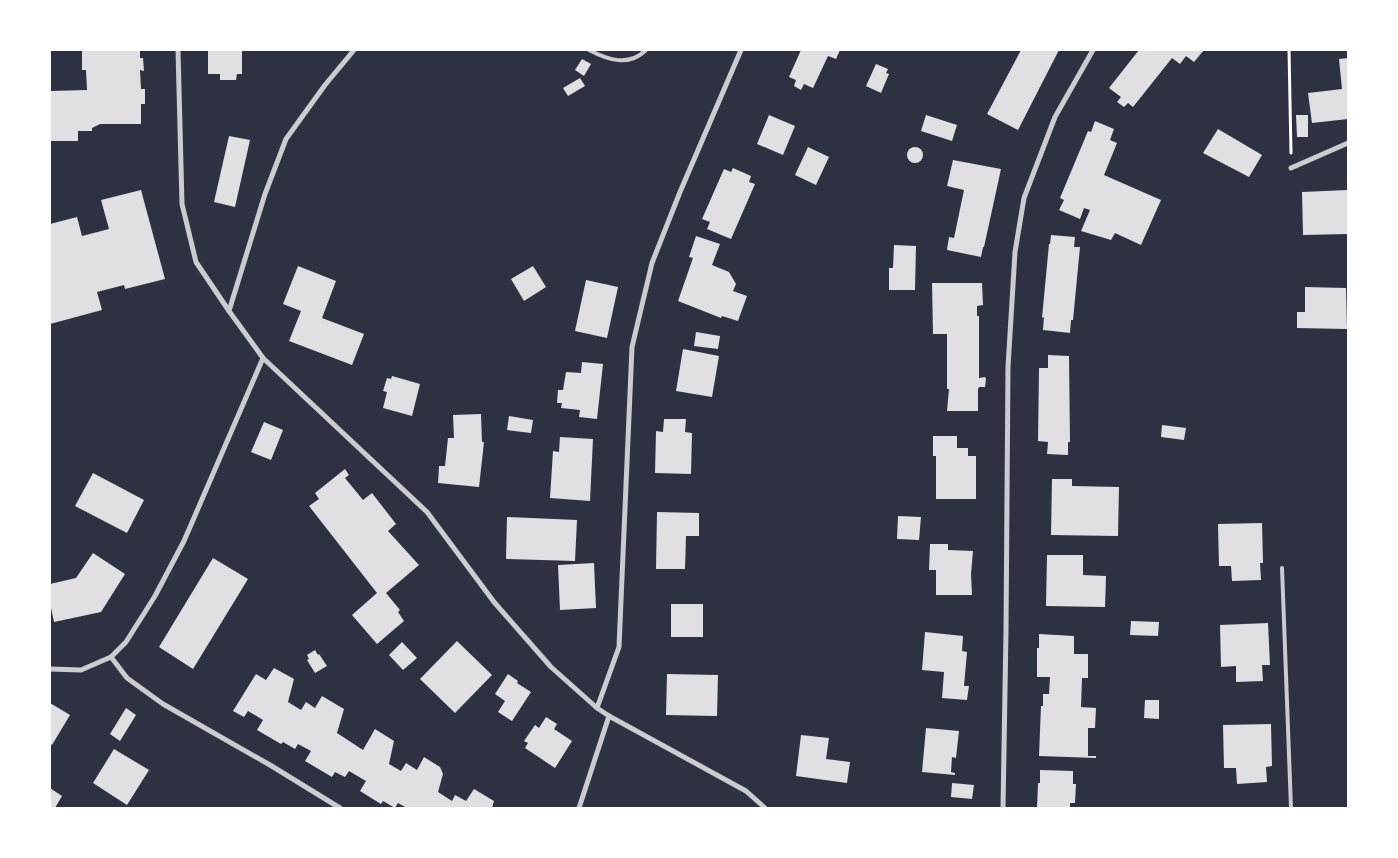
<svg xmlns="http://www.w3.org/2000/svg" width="1398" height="858" viewBox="0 0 1398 858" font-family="'Public Sans',sans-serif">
	<rect width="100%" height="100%" fill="#2d3142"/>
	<g fill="#e0e0e3">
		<path d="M82,50H140V58H143L144,71L140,70L141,89H145V104H141V124H100L92,128V131H78V141H50V91L87,90L86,70H82Z"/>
		<path d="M208,50H242V74H237L236,80H220V74H208Z"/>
		<path d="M801,50H840L836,59L828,56L813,88L804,84L801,90L794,86L796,80L789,77Z"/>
		<path d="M1021,50H1059L1018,130L987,114Z"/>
		<path d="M1139,50H1204L1194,62L1186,56L1180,64L1172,58L1133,107L1128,103L1124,107L1117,102L1121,97L1109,88Z"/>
		<path d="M1348,58V119L1312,123L1308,93L1342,89L1339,59Z"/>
		<path d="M582,59L591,64L584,76L575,70Z"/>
		<path d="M876,64L888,69L886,73L889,74L881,93L866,86Z"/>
		<path d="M580,78L585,86L568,96L563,88Z"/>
		<path d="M769,115L795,126L783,155L757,144Z"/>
		<path d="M926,115L957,125L952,141L921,131Z"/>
		<path d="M1296,115H1308V137H1297Z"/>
		<path d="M1095,121L1114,129L1110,140L1117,143L1104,175L1161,200L1141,245L1115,233L1111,240L1081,231L1090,210L1084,208L1080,219L1059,210L1064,200L1060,198L1088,131L1091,132Z"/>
		<path d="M1218,129L1262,155L1249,177L1203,153Z"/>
		<path d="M229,136L250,140L235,207L214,202Z"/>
		<path d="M808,147L829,157L816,185L795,175Z"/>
		<circle cx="915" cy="155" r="8"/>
		<path d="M953,160L1001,169L984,247H983L981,257L947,250L949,237L954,238L964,190L947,186Z"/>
		<path d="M733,168L751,176L749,182L755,184L731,239L707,229L710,222L702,219L724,169L731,172Z"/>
		<path d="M141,190L165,279L125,289L124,285L97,292L102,310L50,324V224L77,217L82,236L109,229L101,200Z"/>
		<path d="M1348,190V234L1303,235L1302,192Z"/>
		<path d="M1051,235L1075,237L1074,247H1080L1073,320H1071L1070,333L1043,330L1044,317L1042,318L1049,244H1050Z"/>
		<path d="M696,236L720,244L712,265L729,272L736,284L733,291L747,296L738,321L722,316L721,318L678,301L693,258L689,257Z"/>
		<path d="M894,245L916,246L915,290H889V268H893Z"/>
		<path d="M298,266L336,281L322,318L364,334L352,365L289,341L301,311L283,304Z"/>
		<path d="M533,266L546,287L524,301L511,279Z"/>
		<path d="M586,280L618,287L607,338L575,331Z"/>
		<path d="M932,283H982L983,305L977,306V316H979V378L985,377L986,379L985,387H979L978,389V411H947L949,389H947V334H933Z"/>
		<path d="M1305,287L1346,288L1347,329L1297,328V312H1305Z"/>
		<path d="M696,332L720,336L718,349L694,346Z"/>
		<path d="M683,349L719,356L712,397L676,391Z"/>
		<path d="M1048,355L1069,356L1070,442H1068V455L1047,454L1048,442L1038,441L1039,368H1048Z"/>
		<path d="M582,362L603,364L597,419L579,417L580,410L561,408L562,403H557L558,390H563L566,372L581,373Z"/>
		<path d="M392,376L420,384L412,416L383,408L387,392L383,391L387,378L391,379Z"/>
		<path d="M481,414L482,442H484L479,487L438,483L439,466H445L448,438H454L453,415Z"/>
		<path d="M509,416L533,420L531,433L507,430Z"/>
		<path d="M664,419H686L685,432L692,433L691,474L655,473L656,431L663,432Z"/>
		<path d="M264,422L283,430L271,460L251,452Z"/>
		<path d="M1162,425L1186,428L1184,440L1161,437Z"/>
		<path d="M933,436H957V448H968V456H976V499H936V456H933Z"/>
		<path d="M560,437L593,439L590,501L550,498L553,451L559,452Z"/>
		<path d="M345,469L349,475L345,478L363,500L372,493L396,524L388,531L419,565L386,593L400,610L398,612L404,621L377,644L352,615L377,593L309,506L319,499L315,493Z"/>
		<path d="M93,473L144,500L127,533L75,506Z"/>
		<path d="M1052,479H1072V486L1119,487L1118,536L1051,535Z"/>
		<path d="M657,512L699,513V536H686L685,569H656Z"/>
		<path d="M898,516L921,517L919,540L897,539Z"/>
		<path d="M507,517L577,520L575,561L506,559Z"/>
		<path d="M1262,523L1263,563H1260L1261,580L1232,581L1231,566H1219L1218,524Z"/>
		<path d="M930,544H948V550L973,551L971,574L972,595H936V570H929Z"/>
		<path d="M93,553L125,574L101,612L54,622L50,603V584L76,578Z"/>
		<path d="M1047,555H1083V575L1106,576L1105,607L1046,606Z"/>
		<path d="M213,558L248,579L193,669L159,647Z"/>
		<path d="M594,563L596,608L560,610L558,565Z"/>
		<rect x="671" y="604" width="32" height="33"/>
		<path d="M1131,621L1159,622L1158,636L1130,635Z"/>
		<path d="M1268,623L1270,665H1262L1263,681L1236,682V666L1221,667L1220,625Z"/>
		<path d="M925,632L963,636L962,651L967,652L964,686H969L967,700L942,698L944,672L922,670Z"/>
		<path d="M1039,634L1074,636V654H1088V678H1082L1081,707L1096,708L1095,728H1088V756H1096V758L1039,756L1041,706H1043V694H1049L1050,677H1037V648H1039Z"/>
		<path d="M457,641L492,675L455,713L420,679Z"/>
		<path d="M402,642L417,658L403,670L389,655Z"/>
		<path d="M315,650L318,655L319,654L327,666L315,673L307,660L309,659L307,655Z"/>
		<path d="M274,668L294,679L288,702L301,710L306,702L315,708L322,696L344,709L337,733L363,750L375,729L394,741L389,764L401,771L406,763L417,770L424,757L440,767L443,774L438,792L452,801L455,795L466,801L474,789L494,801L492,808H407L398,803L395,808L383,801L381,804L360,791L366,781L349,771L345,777L335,772L332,777L305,761L311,751L298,744L295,749L283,742L281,744L257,730L263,720L248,711L244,717L233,711L256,674L266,680Z"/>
		<path d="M508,674L518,681L517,683L531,692L512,721L498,712L505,701L495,694Z"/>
		<path d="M667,674L718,675L717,716L666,715Z"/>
		<path d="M1145,700H1159V719L1144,718Z"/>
		<path d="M50,703L70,715L52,745L50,744Z"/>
		<path d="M126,708L136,715L120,741L110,734Z"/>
		<path d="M546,717L557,724L554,729L572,741L555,768L525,748L528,743L524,741L535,725L539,728Z"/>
		<path d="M1271,724L1272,766L1266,767L1267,782L1237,784L1236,768H1224L1223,725Z"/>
		<path d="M926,728L959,731L956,758L952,757L951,772L955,773V775L922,772Z"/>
		<path d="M801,735L829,738L826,759L850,762L847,783L796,776Z"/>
		<path d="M114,749L149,770L127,805L93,783Z"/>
		<path d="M1040,770L1073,771V784H1076L1075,803H1070V808H1037L1038,783H1040Z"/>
		<path d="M952,783L974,785L972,799L951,797Z"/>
		<path d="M50,788L62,796L55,808H50Z"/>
	</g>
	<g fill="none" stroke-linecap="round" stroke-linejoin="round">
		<path stroke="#fff" stroke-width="3" d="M1289,50L1291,153"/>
		<g stroke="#caccd0" stroke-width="4">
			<path d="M589,50C608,60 629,67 646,50"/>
			<path d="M1282,568L1291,808"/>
		</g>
		<g stroke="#caccd0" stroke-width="5">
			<path d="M178,50L182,204L196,262L229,311L263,358L427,512L494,602L551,667L597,708L609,716L746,791L765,808"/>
			<path d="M1291,168L1348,143"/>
			<path d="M229,311L265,194L286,139L325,85L354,50"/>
			<path d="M111,657L127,678L163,704L270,765L340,808"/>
			<path d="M50,669L81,670L111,657L126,642L155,596L184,541L263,358"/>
			<path d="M597,708L619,647L632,347L652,263L680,192L741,50"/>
			<path d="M579,808L609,716"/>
			<path d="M1003,808L1006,631L1008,367L1015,252L1024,198L1055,117L1093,50"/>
		</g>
	</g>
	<rect width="1398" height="858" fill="none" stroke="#ffffff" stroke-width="102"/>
</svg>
